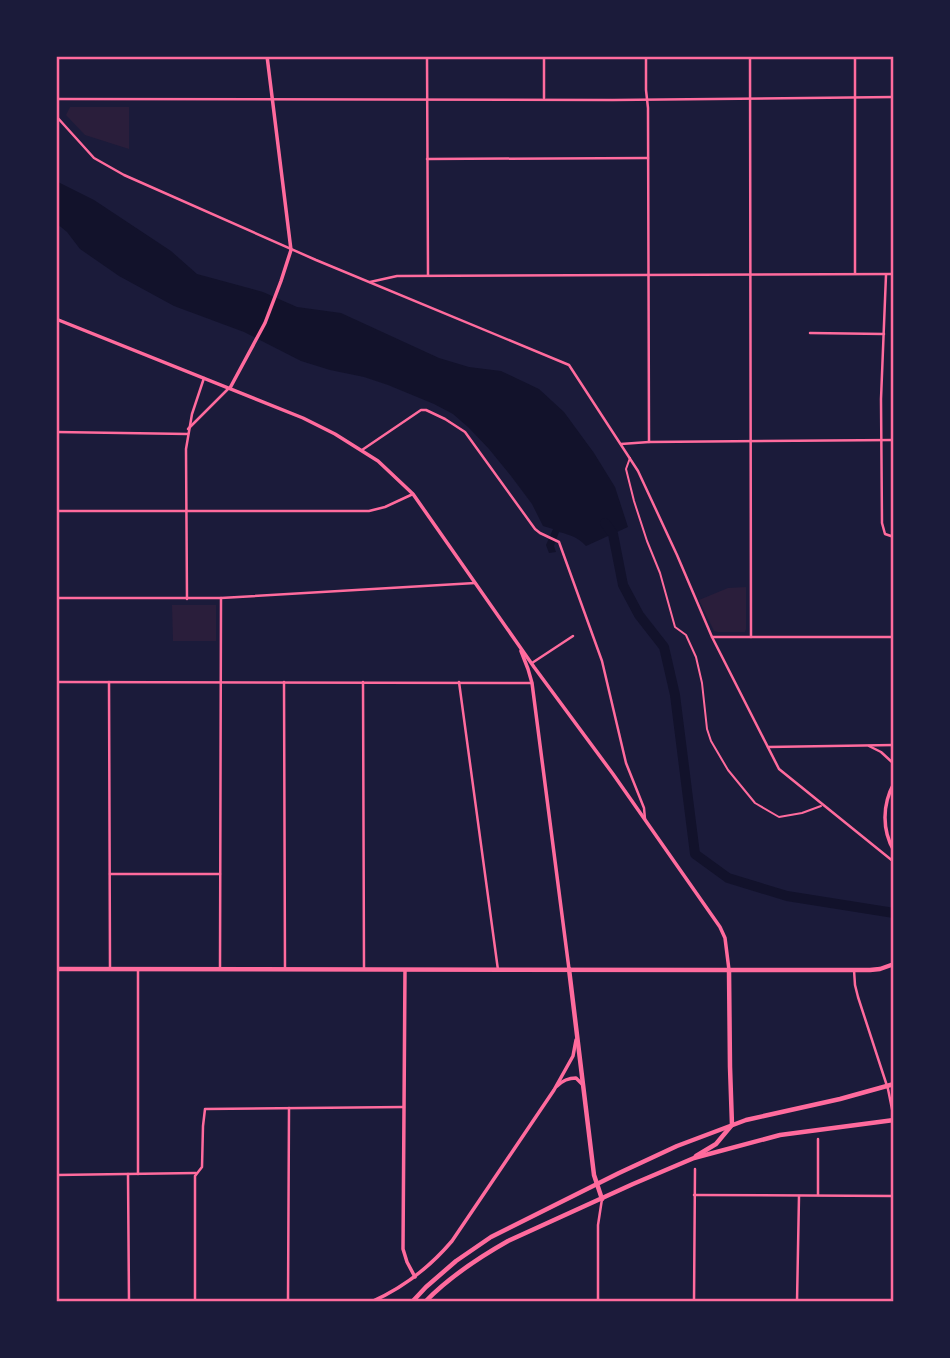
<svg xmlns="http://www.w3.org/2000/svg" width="950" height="1358" viewBox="0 0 950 1358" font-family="'DejaVu Sans',sans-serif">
	<rect width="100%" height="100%" fill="#1b1b3a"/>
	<g fill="#2a1e3b">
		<path d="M70,107H129V149L85,135L66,115Z"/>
		<path d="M746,587V629L745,632H718L714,631L699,600L728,588Z"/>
		<path d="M172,605H216V641H173Z"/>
	</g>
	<path fill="#12122b" d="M56,181L94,200L171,251L197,274L263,292L297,307L341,313L439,358L469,367L501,371L539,389L564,412L594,453L615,487L628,527L586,546C578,537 570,535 559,532L554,546L556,552L549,553L546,545L553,529L543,526L532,504L511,476L489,449L469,428L453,414L434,404L388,385L364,377L330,370L301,361L244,332L174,306L119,276L80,249L67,232L56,223Z"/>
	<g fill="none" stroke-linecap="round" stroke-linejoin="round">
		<path stroke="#12122b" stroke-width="10" d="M605,523L613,534L623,585L639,615L664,647L675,695L695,854L728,878L787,896L894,913"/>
		<path stroke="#ff6b9d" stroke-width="2" d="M630,458L626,469L634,501L647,541L660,573L675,627L686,635L696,657L702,683L707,729L711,741L728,770L755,803L779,817L802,813L821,806"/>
		<g stroke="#ff6b9d" stroke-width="2.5">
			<path d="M427,56L428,275"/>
			<path d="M544,56V98"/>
			<path d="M646,56V90L648,108L649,442"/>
			<path d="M750,56L751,637"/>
			<path d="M855,56V273"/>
			<path d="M56,99L613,100L894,97"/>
			<path d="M56,116L94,158L124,175L316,260L569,365L638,471L677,555L712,637L779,769L894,862"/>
			<path d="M427,159L648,158"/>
			<path d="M886,275L881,399L882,523L885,534L894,537"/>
			<path d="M370,282L397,276L894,274"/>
			<path d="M810,333L884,334"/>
			<path d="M188,429L228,389"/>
			<path d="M56,432L188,434"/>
			<path d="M621,444L649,442L894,440"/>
			<path d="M362,450L421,410H426L445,419L465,432L535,529L540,533L559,542L602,661L626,763L644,808L645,819"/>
			<path d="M56,511H369L385,507L413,494"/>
			<path d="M56,598H221L475,583"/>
			<path d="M187,599L186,449L192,414L204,378"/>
			<path d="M712,637H894"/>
			<path d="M532,663L573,636"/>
			<path d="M56,682L532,683"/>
			<path d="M109,682L110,969"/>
			<path d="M284,682L285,969"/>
			<path d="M363,682L364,969"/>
			<path d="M459,682L498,970"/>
			<path d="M869,746L881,752L894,764"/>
			<path d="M768,747L894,745"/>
			<path d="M110,874H220"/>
			<path d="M138,969V1174"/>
			<path d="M220,969L221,598"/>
			<path d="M854,970L855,985L858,997L888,1089L894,1119"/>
			<path d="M818,1139V1195"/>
			<path d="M128,1174L129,1302"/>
			<path d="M56,1175L196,1173"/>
			<path d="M694,1195L894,1196"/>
			<path d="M195,1302V1176L202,1167L203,1126L205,1109L404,1107"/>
			<path d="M288,1302L289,1108"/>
			<path d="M598,1302V1225L602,1199"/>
			<path d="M694,1302L695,1169"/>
			<path d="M797,1302L799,1196"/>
		</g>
		<g stroke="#ff6b9d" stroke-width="3.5">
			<path d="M230,388L265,323L281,281L291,250L267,56"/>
			<path d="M894,783C882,805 882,830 894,851"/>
			<path d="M405,970L403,1249L407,1262L415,1277"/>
			<path d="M557,1086C563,1080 568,1078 576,1078L583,1085"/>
			<path d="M371,1302C403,1288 429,1268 452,1241L554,1090L573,1056L576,1040"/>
		</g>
		<g stroke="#ff6b9d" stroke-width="3.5">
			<path d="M56,319L303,418L335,434L378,461L413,494L534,667L613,774L720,927L725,938L729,970"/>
			<path d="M521,651L528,669L532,683L569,969"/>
		</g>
		<path stroke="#ff6b9d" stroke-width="4.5" d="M729,970H870L880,969L894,964"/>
		<g stroke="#ff6b9d" stroke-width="4.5">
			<path d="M56,969L729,970L730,1067L732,1125"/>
			<path d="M569,969L594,1175L602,1199"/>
			<path d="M696,1156L716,1144L731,1126"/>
			<path d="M412,1302L426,1287L456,1261L491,1237L619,1173L677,1146L746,1120L840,1099L894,1084"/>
			<path d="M425,1302C449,1277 478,1258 508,1241L633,1184L694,1158L780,1135L894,1120"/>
		</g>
	</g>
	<rect width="950" height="1358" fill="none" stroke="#1b1b3a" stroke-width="116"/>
	<rect x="58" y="58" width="834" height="1242" fill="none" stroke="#ff6b9d" stroke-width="2.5"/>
</svg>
